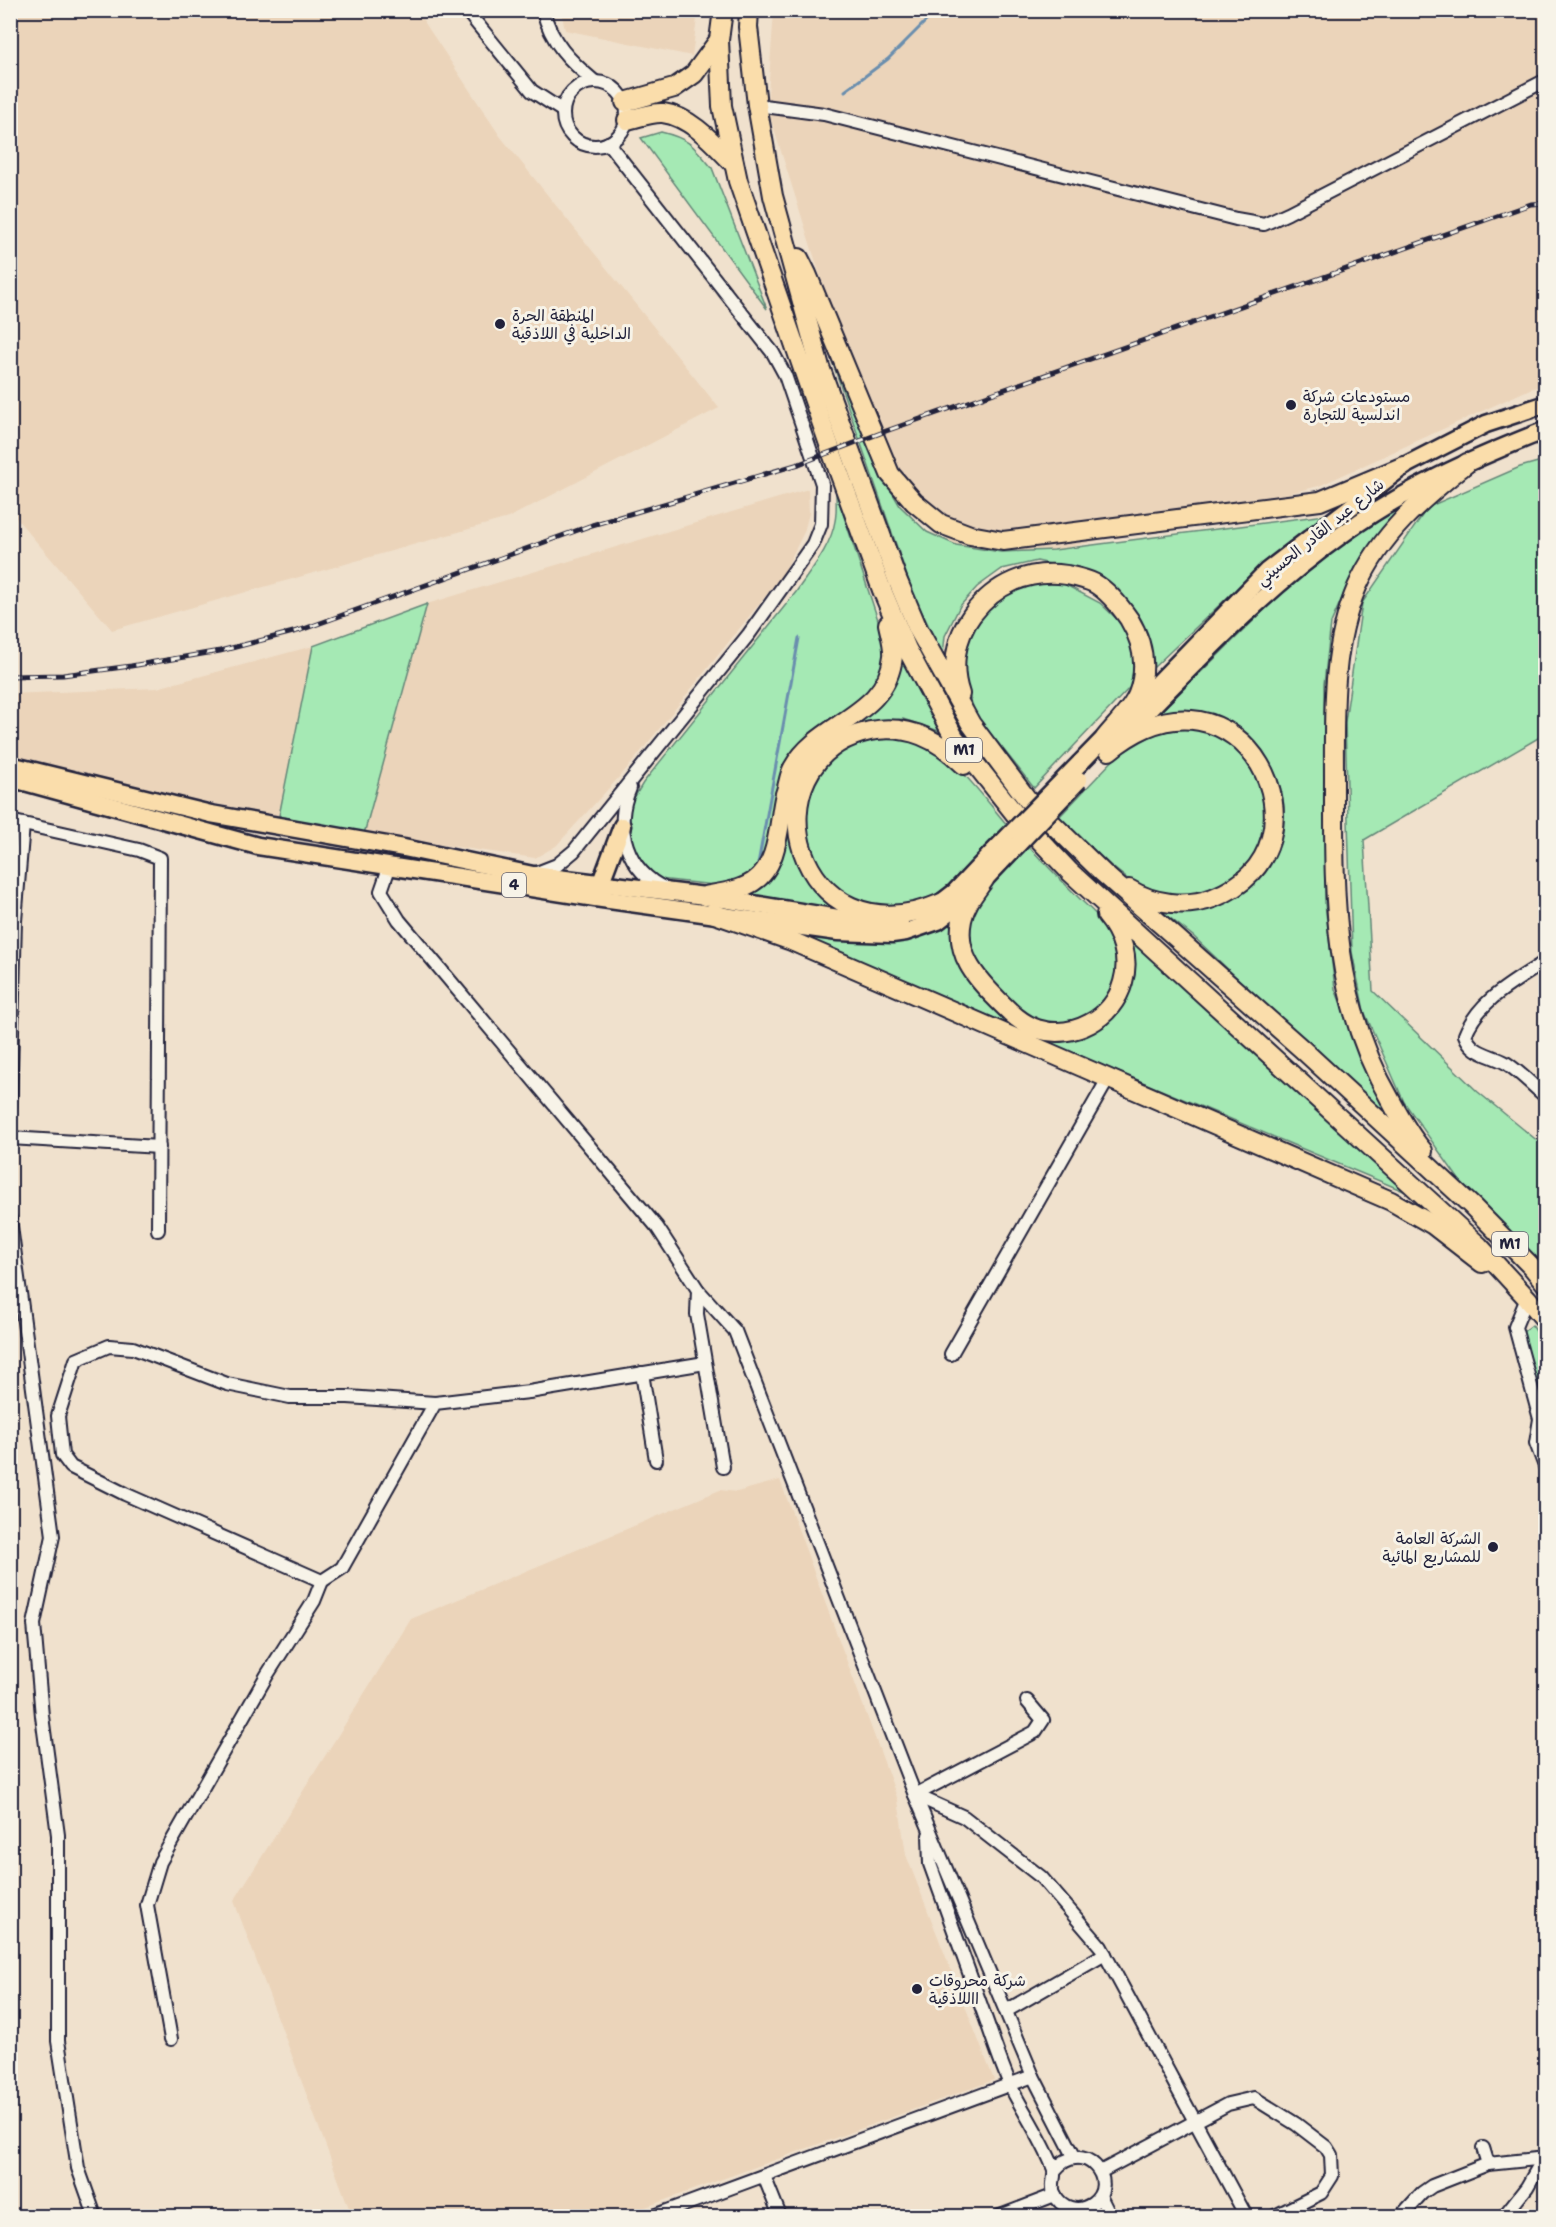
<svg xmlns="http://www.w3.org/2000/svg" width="1556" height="2227" viewBox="0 0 1556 2227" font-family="'Shantell Sans','Playpen Sans Arabic',sans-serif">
	<rect width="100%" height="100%" fill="#f0e1cd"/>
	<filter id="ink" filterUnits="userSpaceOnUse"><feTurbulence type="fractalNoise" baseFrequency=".0167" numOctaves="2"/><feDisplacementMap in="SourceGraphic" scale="12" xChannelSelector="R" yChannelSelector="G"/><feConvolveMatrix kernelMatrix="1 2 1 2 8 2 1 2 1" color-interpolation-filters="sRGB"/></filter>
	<g filter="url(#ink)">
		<g fill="#ebd4ba">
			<path d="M10,11H417L500,136L719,408L508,518L112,630L11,512Z"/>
			<path d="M561,11H698L692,56L565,30Z"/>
			<path d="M774,11H1545V385L1530,389L1319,486L1038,555H966L898,496L867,410L826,294L767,107Z"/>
			<path d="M808,489L809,513L804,532L783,574L631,764L556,846L535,858L364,834L427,604Z"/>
			<path d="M313,646L279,816L154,792L11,756L10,694L157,688Z"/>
			<path d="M780,1480L898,1800L906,1855L994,2080L621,2216H352L234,1901L411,1619L720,1490L737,1492Z"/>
		</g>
		<g fill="#a5e9b4" stroke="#648678" stroke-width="1.5">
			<path d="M661,132C690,139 694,146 712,168L767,309L641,138Z"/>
			<path d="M831,358L858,418L878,468L900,506L927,532L956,545L1001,552L1054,550L1333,514L1250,576L1153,668L1150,642L1125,605L1091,573L1037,561L1002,569L977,587L960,606L945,636L943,655L914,596Z"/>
			<path d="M1545,460V734L1364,840L1373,991L1478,1092L1545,1147V1254L1539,1262L1460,1181L1404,1102L1364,1011L1352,952L1345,722L1362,603L1428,507L1520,467Z"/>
			<path d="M836,492L879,623L887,658L882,680L867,697L810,737L784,764L764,853L751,876L724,886L659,879L638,858L629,833L628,808L643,783L796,592C810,571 831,547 835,521C837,512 836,502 836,492Z"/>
			<path d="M1401,506L1355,568L1331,623L1324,684L1325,904L1335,989L1380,1101L1401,1134L1193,936L1160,910C1185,912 1208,912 1231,900C1300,866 1300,777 1243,732C1230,721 1211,713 1193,711C1181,710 1168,713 1157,715L1293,582L1346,539Z"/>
			<path d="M1025,580L1064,584L1100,603L1121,623L1134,652L1132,685L1034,788L976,715L963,678L962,657L979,617L1000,592Z"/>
			<path d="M427,604L364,834L279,816L313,646Z"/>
			<path d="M899,654L939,731L903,719L875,722L848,729L820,749L791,824L793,847L807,876L821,895L840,911L743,894L762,885L797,769L892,686L900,667Z"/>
			<path d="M1187,728L1207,731L1227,739L1264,783L1267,829L1257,854L1225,886L1200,894L1164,895L1134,884L1110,865L1059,817L1118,755L1156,733Z"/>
			<path d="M878,737C887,738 898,736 907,738C951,748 980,794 1008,826C987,848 951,891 923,901C821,938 759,794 852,746C860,742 870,740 878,737Z"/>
			<path d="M1029,847C1046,865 1063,882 1080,899C1091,910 1106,922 1112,937C1119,955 1118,977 1108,994C1092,1019 1061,1032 1033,1019C1019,1012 1006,997 996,985C978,964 961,942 972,912C980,891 1012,864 1029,847Z"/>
			<path d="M953,920C953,929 952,940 953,949C959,979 987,1004 1008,1024L799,935C852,943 906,951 953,920Z"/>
			<path d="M1128,934L1406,1192L1039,1039H1065L1126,992L1135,970L1133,952Z"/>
			<path d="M1532,1325L1545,1345V1412L1523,1332Z"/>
		</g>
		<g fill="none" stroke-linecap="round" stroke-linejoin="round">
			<g stroke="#6a8eae" stroke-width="3">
				<path d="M845,91L888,59L937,10"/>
				<path d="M758,864L799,638"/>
			</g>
			<g stroke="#22223b" stroke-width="16">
				<g id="minor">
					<path d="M466,10L532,91L563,111"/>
					<path d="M543,10C551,43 570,61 595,82"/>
					<circle cx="595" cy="114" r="32"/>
					<path d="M757,105L824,114L1236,219L1264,224L1288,213L1546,80"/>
					<path d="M630,788C613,827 627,871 666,889"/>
					<path d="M10,821L139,850L160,858L158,1230"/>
					<path d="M390,865L381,891L399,920L657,1227L698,1290L735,1331L915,1795L964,1817L1041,1877L1101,1947L1246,2216"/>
					<path d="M534,874L557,865L574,851L749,634L813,544L821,524L822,484L785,375L773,353L608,143"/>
					<path d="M1546,961C1515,982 1479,999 1465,1035C1472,1054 1490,1054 1506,1063C1520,1072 1533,1086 1546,1097"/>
					<path d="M10,1105L15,921L23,824"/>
					<path d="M10,1138L159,1147"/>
					<path d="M10,1219L53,1536L34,1624L42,1716L58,1835V2041L78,2168L95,2216"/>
					<path d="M698,1290L697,1314L723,1467"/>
					<path d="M1527,1298L1515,1327L1540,1419L1536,1443L1546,1469"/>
					<path d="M951,1354L1108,1079"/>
					<path d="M642,1373L656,1460"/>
					<path d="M435,1403L342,1568L322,1581L125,1494L71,1467L62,1455L58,1416L76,1360L109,1346L133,1348L227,1384L290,1397H348L435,1403L529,1392L705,1363"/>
					<path d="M1027,1701L1043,1720L1035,1732L915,1795L1033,2076L1075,2158"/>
					<path d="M929,1835L930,1864C948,1914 966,1964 984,2014C994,2041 1002,2069 1015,2095C1028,2119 1043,2142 1053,2167C1057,2175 1050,2184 1054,2193C1057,2200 1063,2206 1071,2208C1078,2210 1086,2208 1092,2204C1122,2182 1083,2136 1055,2170"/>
					<path d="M1006,2011L1105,1954"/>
					<path d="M171,2039L147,1905L160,1862L267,1675L314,1601L322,1581"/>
					<path d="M1483,2148L1488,2164L1546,2158"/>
					<path d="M1100,2172L1228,2104L1254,2098L1296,2124L1326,2147L1331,2155L1332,2176L1321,2193L1275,2216"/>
					<path d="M764,2176L780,2216"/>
					<path d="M1100,2196L1110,2216"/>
					<path d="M654,2216L1033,2076"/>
					<path d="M1000,2216L1055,2195"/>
					<path d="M1401,2216L1422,2193L1432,2186L1488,2164"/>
					<path d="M1504,2216L1527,2187L1543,2159"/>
				</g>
			</g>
			<g stroke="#22223b" stroke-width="21">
				<g id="major">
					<path d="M1132,710L1267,571L1404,466L1486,424L1546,404"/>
					<path d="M1116,743C1188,671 1257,595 1340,536C1402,490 1474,458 1546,430"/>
					<path d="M1080,763L1114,728"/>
					<path d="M10,765L211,814L404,848L533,875L705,896L838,918L875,922L900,920"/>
					<path d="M10,778L258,846L595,898L838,932L892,934L906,932L938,921L965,900L1001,862"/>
					<path d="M598,890L622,826"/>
					<path d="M933,909L955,892L991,854"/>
				</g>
			</g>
			<g stroke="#22223b" stroke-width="22">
				<g id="highway">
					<path d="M723,10L719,40L722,106L738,181L832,453L882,590L907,649L954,737L1015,814L1070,872L1479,1246L1527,1298L1546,1321"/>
					<path d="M749,10L748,27L757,105L773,196L820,367L897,579L918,629L971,724L1027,799L1103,873L1302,1049L1472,1206L1533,1268L1546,1284"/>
					<path d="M625,102L674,88L694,74L719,40"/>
					<path d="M627,120C637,118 652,112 663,113C692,117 715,145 734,164"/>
					<path d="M799,258L807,274L890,474L914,502L941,524L970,535L1003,541L1320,501L1404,466"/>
					<path d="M960,694C951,668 955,638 972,615C995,584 1029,569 1067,575C1076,577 1086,579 1094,583C1108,591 1120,606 1129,619C1143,642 1148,667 1138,694C1132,710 1116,724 1105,738"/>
					<path d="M1109,751C1240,642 1345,847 1213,898C1186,908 1153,904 1129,889"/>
					<path d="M984,880C975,893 965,904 962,920C955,954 975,977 997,999C1009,1011 1020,1023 1037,1029C1073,1040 1113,1019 1123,982C1130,958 1122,934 1106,915"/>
					<path d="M705,896C721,893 739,891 753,882C780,865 778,822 785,794C788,786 789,775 793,768C819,721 887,717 893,656C894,646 890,634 888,624"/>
					<path d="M944,902C794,967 742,759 870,731C908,724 938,739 964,765"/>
					<path d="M712,913L789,940L1391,1201L1433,1225L1482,1263"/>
					<path d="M1423,1151C1410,1136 1400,1118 1391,1101C1331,997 1334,895 1334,779C1334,715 1331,648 1357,587C1381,533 1422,499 1467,463"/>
				</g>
			</g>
			<use href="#minor" stroke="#f7f3e8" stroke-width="12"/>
			<use href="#major" stroke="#faddab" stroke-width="16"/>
			<use href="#highway" stroke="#faddab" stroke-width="18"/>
			<g stroke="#22223b" stroke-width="5">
				<path id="rail" d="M10,676L63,675L131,666L220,651L301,630L592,525L799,464L886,431L1531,204L1546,203"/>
			</g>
			<use href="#rail" stroke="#f7f3e8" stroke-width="3" stroke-dasharray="9" stroke-linecap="butt"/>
			<g stroke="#22223b" stroke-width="21" stroke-linecap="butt">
				<g id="major-bridge">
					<path d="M991,854L1080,763"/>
					<path d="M1001,862L1079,780"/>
				</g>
			</g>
			<use href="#major-bridge" stroke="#faddab" stroke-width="16"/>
		</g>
	</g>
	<g fill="#22223b" stroke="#f7f3e8" stroke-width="2">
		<circle cx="500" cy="324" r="6"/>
		<circle cx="1291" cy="405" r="6"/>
		<circle cx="1493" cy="1547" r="6"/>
		<circle cx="917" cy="1989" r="6"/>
	</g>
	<g text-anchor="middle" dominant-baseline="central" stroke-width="6" stroke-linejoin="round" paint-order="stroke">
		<g fill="#f7f3e8" stroke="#62616f" stroke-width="1.5">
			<rect x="946" y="738" width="36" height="24" rx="4.5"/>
			<rect x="502" y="873" width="24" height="24" rx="4.5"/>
			<rect x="1492" y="1232" width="36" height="24" rx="4.5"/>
		</g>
		<g font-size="15" font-weight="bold" fill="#22223b">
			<text x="964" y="750">M1</text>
			<text x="514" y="885">4</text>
			<text x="1510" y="1244">M1</text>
		</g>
		<g font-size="16" fill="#22223b" stroke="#f7f3e8" text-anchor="start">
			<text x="512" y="315">المنطقة الحرة<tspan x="512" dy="18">الداخلية في اللاذقية</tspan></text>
			<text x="1303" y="396">مستودعات شركة<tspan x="1303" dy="18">اندلسية للتجارة</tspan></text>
			<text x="1481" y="1538" text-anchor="end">الشركة العامة<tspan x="1481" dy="18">للمشاريع المائية</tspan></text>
			<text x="929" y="1980">شركة محروقات<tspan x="929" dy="18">االلاذقية</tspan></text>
		</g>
		<g font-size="16" fill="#22223b" stroke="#f7f3e8">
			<text transform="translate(1320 532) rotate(-39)">شارع عبد القادر الحسيني</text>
		</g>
	</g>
	<rect width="1556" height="2227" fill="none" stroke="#f7f3e8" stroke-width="36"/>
	<rect x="18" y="18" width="1520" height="2191" fill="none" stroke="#22223b" stroke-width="2" filter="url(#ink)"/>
</svg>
